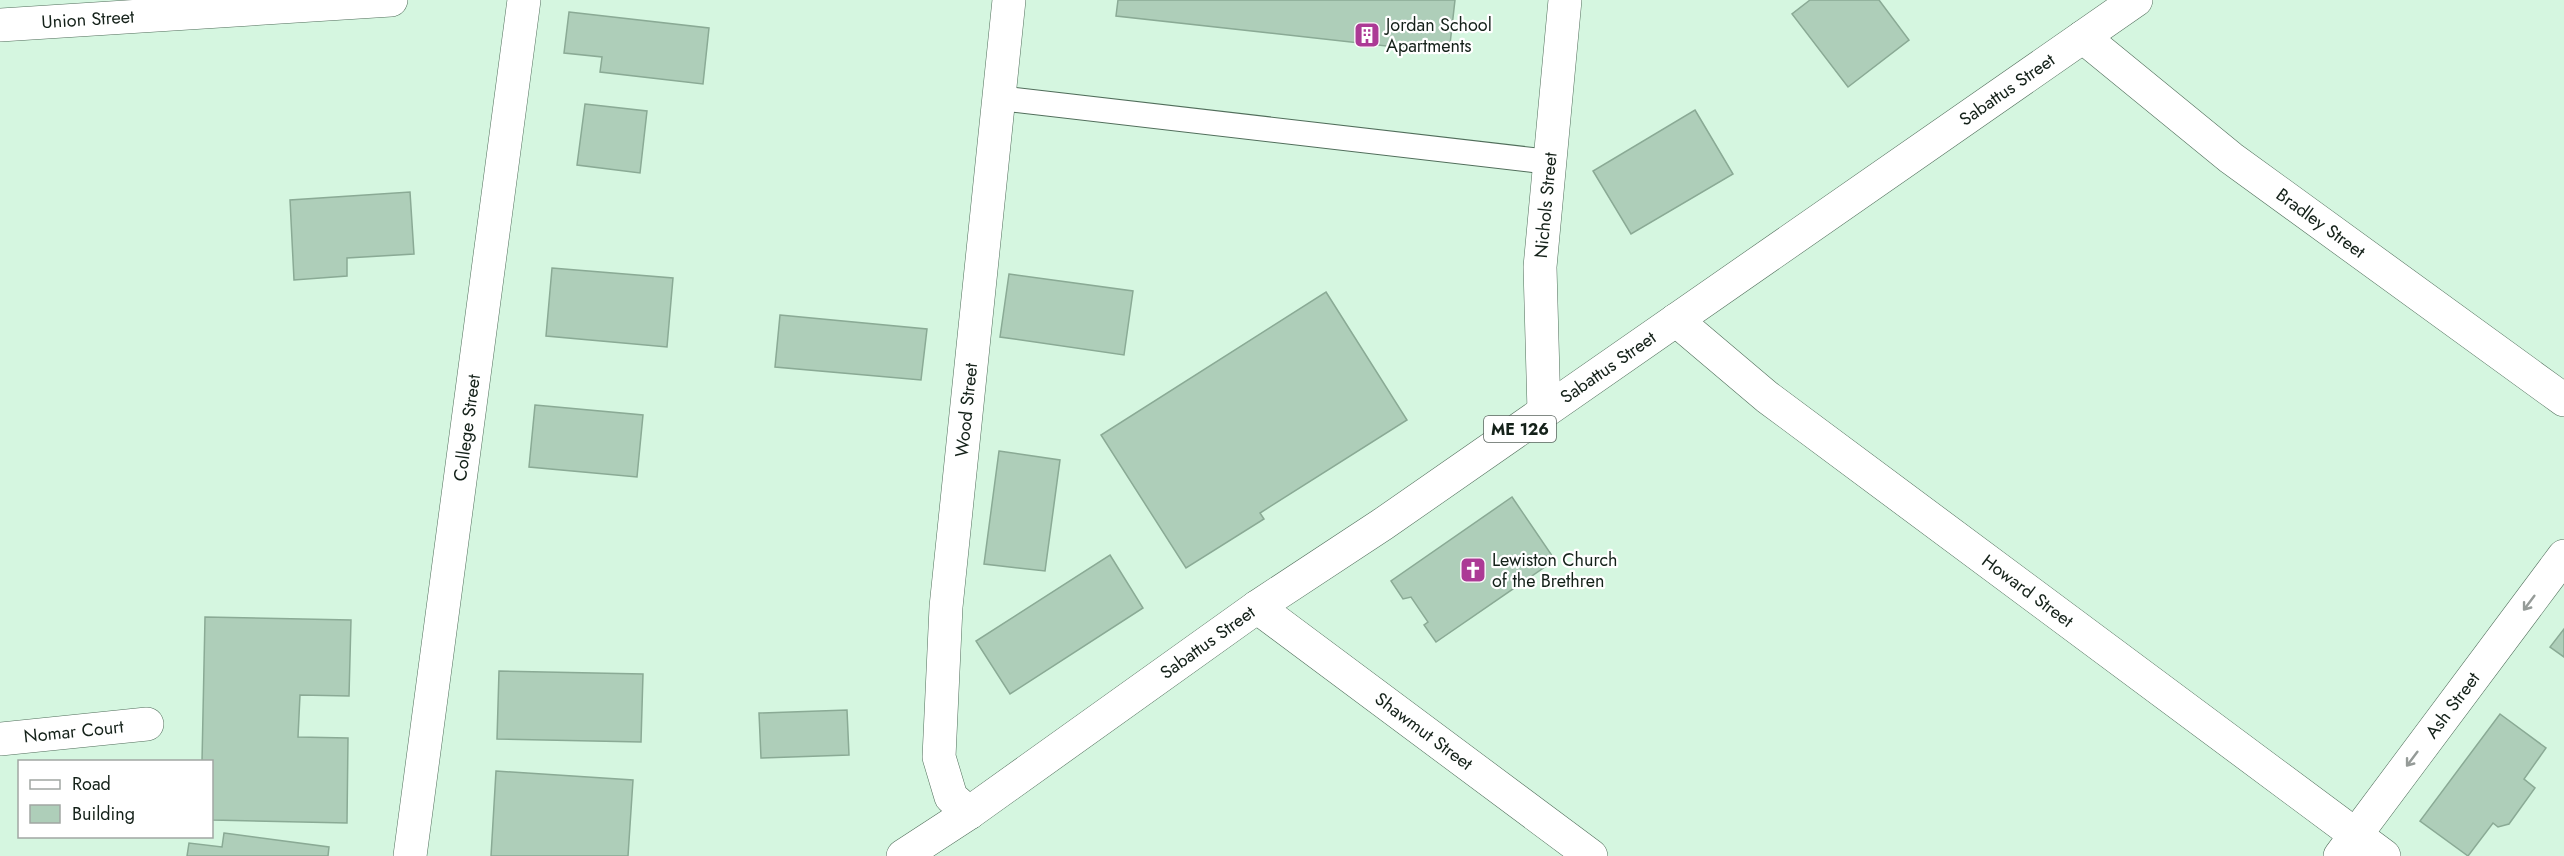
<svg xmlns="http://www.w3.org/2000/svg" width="2564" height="856" viewBox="0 0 2564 856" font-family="Jost,sans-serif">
	<rect width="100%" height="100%" fill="#d5f6e0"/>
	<g fill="#aeceb9" stroke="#8aaa95" stroke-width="1.5">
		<path d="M1118,0H1455L1449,53L1116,16Z"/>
		<path d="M1810,0H1879L1909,40L1848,87L1792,14Z"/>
		<path d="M569,12L709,28L703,84L600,72L602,57L564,53Z"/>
		<path d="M585,104L647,111L640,173L577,165Z"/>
		<path d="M1695,110L1733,174L1631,234L1593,171Z"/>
		<path d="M410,192L414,254L347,258V276L294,280L290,200Z"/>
		<path d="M552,268L673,278L667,347L546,336Z"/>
		<path d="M1009,274L1133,291L1124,355L1000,337Z"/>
		<path d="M1326,292L1407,420L1260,513L1264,519L1186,568L1101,435Z"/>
		<path d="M780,315L927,329L921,380L775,367Z"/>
		<path d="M535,405L643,415L637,477L529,467Z"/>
		<path d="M999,451L1060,460L1045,571L984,564Z"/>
		<path d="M1512,497L1555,560L1436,642L1424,625L1428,622L1411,597L1403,599L1391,581Z"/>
		<path d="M1110,555L1143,608L1010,694L976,641Z"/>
		<path d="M205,617L351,620L349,696L300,695L298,737L348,738L347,823L212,820V762H202Z"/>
		<path d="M2564,629V657L2550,647Z"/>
		<path d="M499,671L643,674L641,742L497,739Z"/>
		<path d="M847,710L849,755L761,758L759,713Z"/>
		<path d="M2500,714L2546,748L2524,779L2535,788L2509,824L2498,827L2493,823L2468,856L2420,821Z"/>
		<path d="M496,771L633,780L628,856H491Z"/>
		<path d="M224,833L329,847L328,856H187L189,843L222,847Z"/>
	</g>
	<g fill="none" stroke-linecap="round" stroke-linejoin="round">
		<g stroke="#516e5b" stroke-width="26">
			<path id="lane" d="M999,98L1550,162"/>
		</g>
		<g stroke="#516e5b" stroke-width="34">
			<g id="street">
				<path id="s1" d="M0,25L391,0"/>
				<path id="s2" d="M2083,37L2231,158L2564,400"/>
				<path id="s3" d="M1676,320L1767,397L2384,856"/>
				<path id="s4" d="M1544,412L1540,267L1565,0"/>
				<path id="s5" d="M1257,607L1591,856"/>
				<path id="s6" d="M0,739L147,724"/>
				<path id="s7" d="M969,813L951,797L939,757L946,607L1009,0"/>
			</g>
		</g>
		<g stroke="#516e5b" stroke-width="34">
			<g id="secondary">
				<path id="s8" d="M410,856L524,0"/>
				<path id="s9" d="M2340,856L2564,556"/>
			</g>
		</g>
		<g stroke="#516e5b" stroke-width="34">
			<g id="primary">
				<path id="s10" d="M903,856L969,813L1257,607L1383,524L2136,0"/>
			</g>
		</g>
		<use href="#lane" stroke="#fff" stroke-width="24"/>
		<use href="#street" stroke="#fff" stroke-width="33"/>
		<use href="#secondary" stroke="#fff" stroke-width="33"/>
		<use href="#primary" stroke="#fff" stroke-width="33"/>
	</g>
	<defs><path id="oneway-shaft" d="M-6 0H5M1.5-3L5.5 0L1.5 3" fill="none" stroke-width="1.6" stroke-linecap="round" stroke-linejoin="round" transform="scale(1.5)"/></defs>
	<g stroke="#959b98">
		<use href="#oneway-shaft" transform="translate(2529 603) rotate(127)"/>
		<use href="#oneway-shaft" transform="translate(2412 759) rotate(127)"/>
	</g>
	<defs>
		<g id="building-square" transform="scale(1.35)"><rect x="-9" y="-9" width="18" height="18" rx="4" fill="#ac3a95" stroke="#fff"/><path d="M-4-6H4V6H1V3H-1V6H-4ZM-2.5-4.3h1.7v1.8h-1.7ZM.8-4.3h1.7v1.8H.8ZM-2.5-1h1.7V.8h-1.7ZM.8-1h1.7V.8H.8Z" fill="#fff"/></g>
		<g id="church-square" transform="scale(1.35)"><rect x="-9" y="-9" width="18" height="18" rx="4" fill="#ac3a95" stroke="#fff"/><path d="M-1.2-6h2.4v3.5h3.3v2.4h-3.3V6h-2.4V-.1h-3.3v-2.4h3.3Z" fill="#fff"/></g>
	</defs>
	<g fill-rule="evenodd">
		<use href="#building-square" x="1367" y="35"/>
		<use href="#church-square" x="1473" y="570"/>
	</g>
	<g text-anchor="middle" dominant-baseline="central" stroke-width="4.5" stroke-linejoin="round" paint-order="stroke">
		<rect fill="#fff" stroke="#5a645e" stroke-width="1.5" x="1484" y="416" width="72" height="26" rx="4.5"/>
		<g font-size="16" font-weight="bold" fill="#142119">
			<text x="1520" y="429">ME 126</text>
		</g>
		<g font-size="18" fill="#142119" stroke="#fff">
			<text stroke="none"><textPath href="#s1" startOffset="88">Union Street</textPath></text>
			<text stroke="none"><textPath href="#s10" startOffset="1344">Sabattus Street</textPath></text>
			<text stroke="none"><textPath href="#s4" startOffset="207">Nichols Street</textPath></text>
			<text stroke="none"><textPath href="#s2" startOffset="302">Bradley Street</textPath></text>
			<text stroke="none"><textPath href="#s10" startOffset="858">Sabattus Street</textPath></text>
			<text stroke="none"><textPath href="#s7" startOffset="414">Wood Street</textPath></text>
			<text stroke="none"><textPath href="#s8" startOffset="432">College Street</textPath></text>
			<text stroke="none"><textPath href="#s3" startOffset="444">Howard Street</textPath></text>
			<text stroke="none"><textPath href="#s10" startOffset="372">Sabattus Street</textPath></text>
			<text stroke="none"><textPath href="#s9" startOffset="188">Ash Street</textPath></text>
			<text stroke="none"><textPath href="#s6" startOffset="74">Nomar Court</textPath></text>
			<text stroke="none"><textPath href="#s5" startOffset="208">Shawmut Street</textPath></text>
		</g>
		<g font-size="18" fill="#142119" stroke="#fff" text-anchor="start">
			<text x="1386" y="25">Jordan School<tspan x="1386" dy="21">Apartments</tspan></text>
			<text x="1492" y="560">Lewiston Church<tspan x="1492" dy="21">of the Brethren</tspan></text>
		</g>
	</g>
	<rect x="18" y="760" width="195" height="78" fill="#ffffff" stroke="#a1a6a3" stroke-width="1.5"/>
	<rect x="30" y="780" width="30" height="9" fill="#ffffff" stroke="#a1a6a3" stroke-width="1.5"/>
	<text x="72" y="790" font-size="18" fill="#142119">Road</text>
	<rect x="30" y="805" width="30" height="18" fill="#aeceb9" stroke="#a1a6a3" stroke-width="1.5"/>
	<text x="72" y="820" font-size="18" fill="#142119">Building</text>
</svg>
